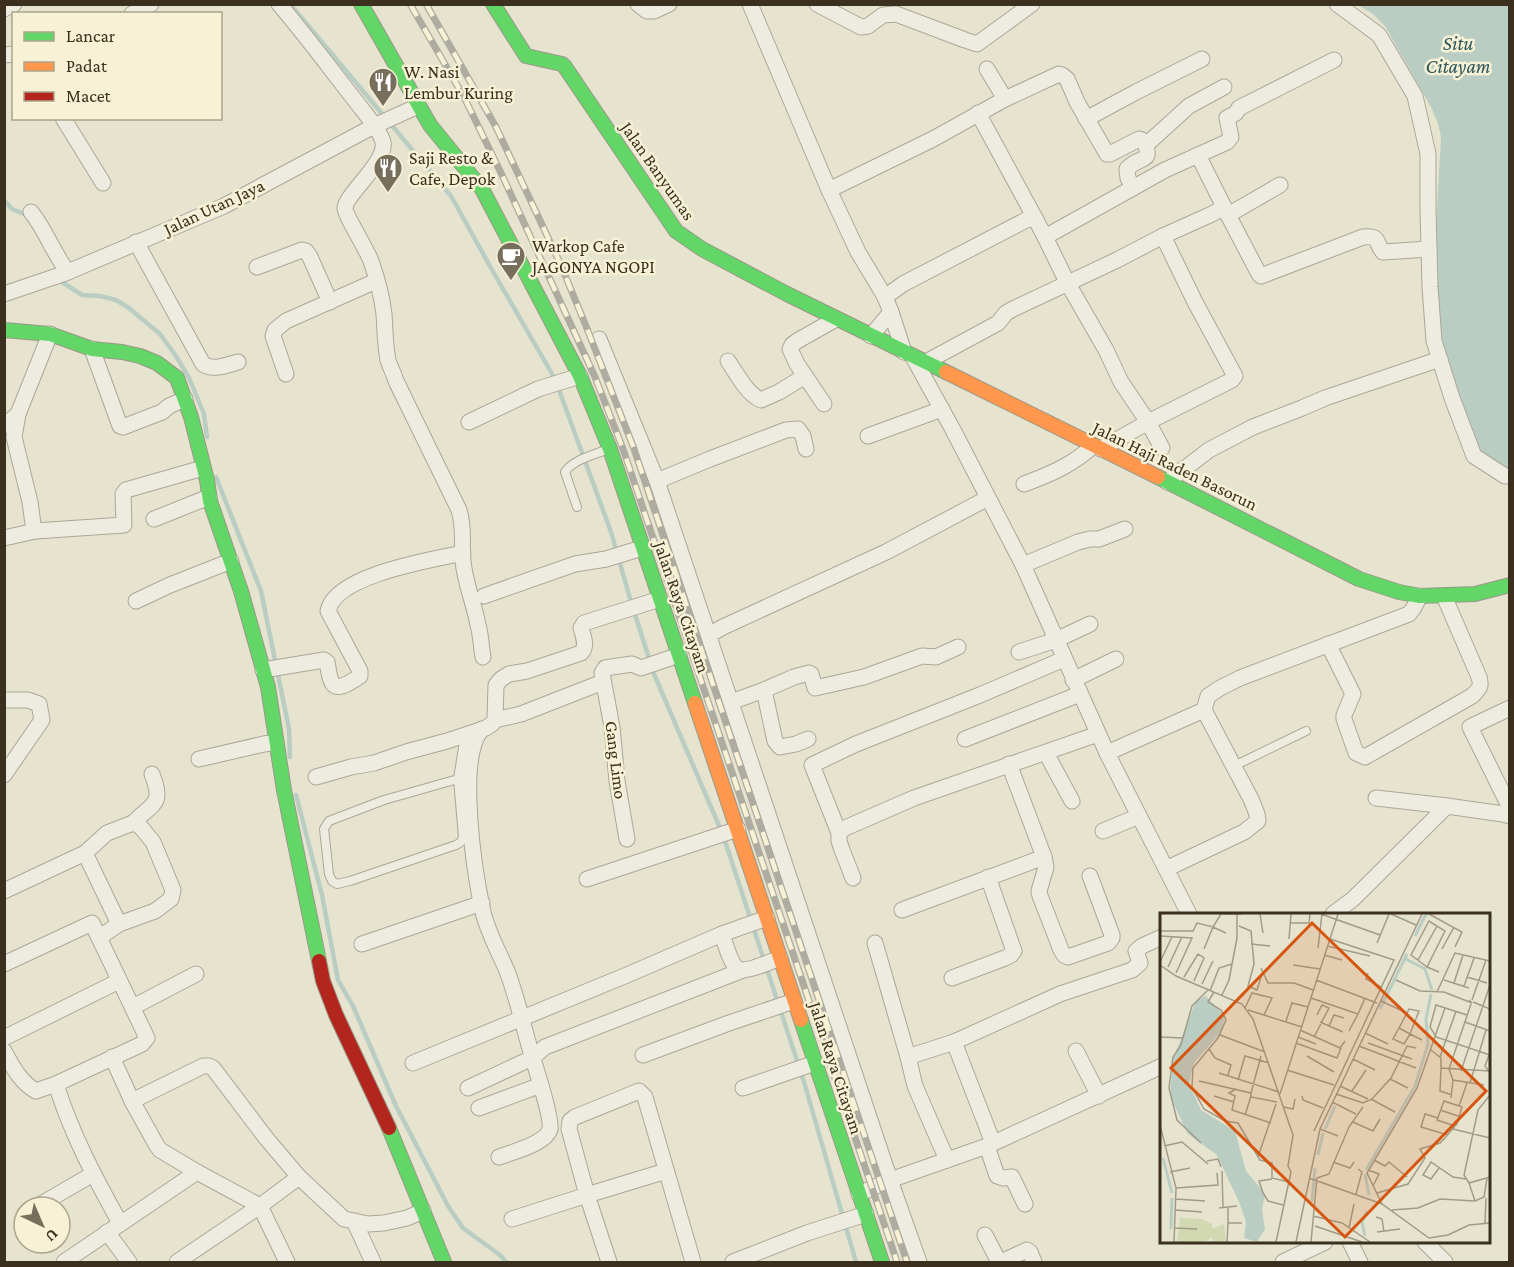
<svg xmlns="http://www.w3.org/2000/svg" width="1514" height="1267" viewBox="0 0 1514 1267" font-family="'Crimson Pro',serif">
	<rect width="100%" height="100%" fill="#e6e3cf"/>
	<path fill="#bacdc3" d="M1358,5H1509V470L1481,457L1444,366L1436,291V227L1441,137L1438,124L1432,109L1385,26L1373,14Z"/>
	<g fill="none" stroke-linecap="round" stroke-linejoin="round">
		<g stroke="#bacdc3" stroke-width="4.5">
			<path d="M290,4L451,196L491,268L555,379L611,532L631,602L654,674L723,835L804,1082L856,1262"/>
			<path d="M4,200L12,209L29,216"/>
			<path d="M59,280L82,295L100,296L116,300L129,308L160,334L176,356L189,378L204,414L207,437"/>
			<path d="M216,477L261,591L289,729L290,757"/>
			<path d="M296,795L322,895L338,980L353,1006L396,1106L448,1206L463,1228L500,1255L506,1262"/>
		</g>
		<g stroke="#aca797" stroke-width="10">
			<g id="lane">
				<path d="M577,507L565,472C573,460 593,455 606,450"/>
				<path d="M1234,766L1306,731"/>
				<path d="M458,779L384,800L329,821L324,829L329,874L332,881L337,884L350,881L456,845L461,842L463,837L458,779L465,735"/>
			</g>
		</g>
		<g stroke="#aca797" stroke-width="17">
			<g id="street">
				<path d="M279,4C307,37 332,71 358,104C365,113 381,132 383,142C387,162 345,195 345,208C345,215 367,250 371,261C377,278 382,297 384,314C385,329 385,345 388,360C390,367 394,374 396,381L459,510C465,530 461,542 463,561C465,583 474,603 478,625C481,635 481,646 483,657"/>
				<path d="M638,4L647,11H654L669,4"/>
				<path d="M750,4L829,190L858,252L885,297"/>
				<path d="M817,4L861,27L868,26L883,15L896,14L965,40L977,44L1032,4"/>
				<path d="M1337,4L1341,7L1379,35L1415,96L1428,154V210L1430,287L1434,341L1452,398L1474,456L1505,476H1510"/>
				<path d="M4,9L14,4"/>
				<path d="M132,14L151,4"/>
				<path d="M4,55L14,54"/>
				<path d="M987,69L1005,99"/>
				<path d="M978,113L1036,220"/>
				<path d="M63,118L103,183"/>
				<path d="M1086,119L1136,92L1202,59"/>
				<path d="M1146,145L1189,106L1224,87"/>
				<path d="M1198,155L1224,207"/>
				<path d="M829,190L933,139L1005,99L1059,74L1062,75L1067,79L1077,102L1107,154H1110L1139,139L1144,141C1154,165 1139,155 1127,169L1128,178L1133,188"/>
				<path d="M31,212C46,230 53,253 68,272"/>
				<path d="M1228,215L1259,274L1261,276L1363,237C1381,235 1375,243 1383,252L1429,249"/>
				<path d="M136,242L203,364C213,371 227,365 238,362"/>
				<path d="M257,267L302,250L306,251L310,257L330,302"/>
				<path d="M4,294L63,274L224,206L374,126L418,106"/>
				<path d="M891,312L904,352"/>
				<path d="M871,336L891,312L885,297L903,284L1028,219L1036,220L1045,237"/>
				<path d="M599,339L657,481L890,1180L919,1262"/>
				<path d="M92,349L120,426L123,427L162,412L169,406L185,399"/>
				<path d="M913,357L952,428L1023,565L1107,753L1189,914"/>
				<path d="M728,361C737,374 747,394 761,400L779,392L805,376"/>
				<path d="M926,362L998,323L1006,313L1013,309L1117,260L1163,236L1212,214L1224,207L1228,215L1280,185"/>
				<path d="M286,374L273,336L275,330L286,321L376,281"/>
				<path d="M824,404L797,364L790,349L792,345L797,341L836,319"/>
				<path d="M18,414L14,437L30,502L33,524L35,531"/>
				<path d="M469,422L538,389L580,376"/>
				<path d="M4,426L18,414L50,334"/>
				<path d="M868,436L942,409"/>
				<path d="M1162,448L1148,422L1121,382L1106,350L1067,282L1045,237L1165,170L1227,142L1231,137L1227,118L1236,113L1239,108L1334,60"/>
				<path d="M1101,449L1148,422L1232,380L1235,376L1195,302L1163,236"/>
				<path d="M657,481L710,459L786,430L798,429L803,436L806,449"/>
				<path d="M1167,482L1209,450L1253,427L1302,408L1325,398L1440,359"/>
				<path d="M1024,484C1051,474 1072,465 1093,446"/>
				<path d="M154,519L209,497"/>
				<path d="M4,538L35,531L124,525L123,494L126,490L203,468"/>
				<path d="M1023,565L1078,542L1090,539H1099L1125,529"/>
				<path d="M484,596L575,564L606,559L642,548"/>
				<path d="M136,601L170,585L231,561"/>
				<path d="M709,635L723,627L886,552L988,498"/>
				<path d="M1328,644L1353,694L1344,715V719L1356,753L1365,757L1472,696C1479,689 1482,687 1479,677L1444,596"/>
				<path d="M1019,652L1056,640L1090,624"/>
				<path d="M263,670L324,660L327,662C330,676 329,693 347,684C352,681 356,679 360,676V671L328,611C335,575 431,560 463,553"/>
				<path d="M1073,680L1116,659"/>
				<path d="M764,690L794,677L809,673L811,674L815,688L864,677L922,656L936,657L958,647"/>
				<path d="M4,700H28L39,704L42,720L4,775"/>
				<path d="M731,702L764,690L775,741L780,747L796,744L808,739"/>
				<path d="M1510,708L1470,727L1510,808"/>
				<path d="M495,720L521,714L603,682"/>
				<path d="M482,729C456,758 475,875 483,912C488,933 499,952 507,971C518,1000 524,1030 533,1059C537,1072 552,1118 550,1129C546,1144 512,1152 499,1157"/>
				<path d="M965,739L1080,694"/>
				<path d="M1046,753L1072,801"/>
				<path d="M1107,753L1204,710"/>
				<path d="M199,759L264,744L276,742"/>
				<path d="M1009,764L1044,857L1046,867L1039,891L1040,896L1061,950L1064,955L1068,957L1108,943L1112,938V935L1090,876"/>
				<path d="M316,777L351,767L374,763L406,752L447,741L486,728L492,724L495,720L496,685L501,679L509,674L527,671L581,653C588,646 583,636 581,628L584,623L660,599"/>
				<path d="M1376,798L1447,806"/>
				<path d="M133,823C154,802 164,805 152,774"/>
				<path d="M1103,831L1139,816"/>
				<path d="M839,833L812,765L856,744L980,695L1064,659"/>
				<path d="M627,839L617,781L612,727L602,673L605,668L632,664L641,668L679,655"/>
				<path d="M85,853L119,924"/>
				<path d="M1166,869L1244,832L1258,821L1257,814L1251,799L1204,710L1208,696L1220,688L1240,678L1409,614L1413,609L1420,596"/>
				<path d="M853,878L842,850L839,841V833L845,828L914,798L1098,734"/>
				<path d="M587,879L738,829"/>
				<path d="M4,891L85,853L107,833L133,823L140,826L153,842L173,890L171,899L155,911L119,924L100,937"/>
				<path d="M902,910L1044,857"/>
				<path d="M1333,914L1353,899L1447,806L1503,814L1510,816"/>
				<path d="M722,934C725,943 731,965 738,969C746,973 772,961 780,958"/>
				<path d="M875,943L908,1057"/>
				<path d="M362,944L482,903"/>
				<path d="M4,964L92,923L147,1038L142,1044L56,1084L36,1091C20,1082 13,1067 4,1051"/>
				<path d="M952,978L1005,958L1011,955L1014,951L988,877"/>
				<path d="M133,1007L196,974"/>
				<path d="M4,1038L119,981"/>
				<path d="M954,1042L993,1143"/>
				<path d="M1076,1051L1099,1096"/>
				<path d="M643,1055L729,1023L794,1001"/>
				<path d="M112,1057L132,1101L157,1146L160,1150L197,1172"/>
				<path d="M413,1063L627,975L722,934L767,918"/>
				<path d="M56,1084C71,1133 95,1178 120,1223"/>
				<path d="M468,1088L532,1058L545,1047L743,970"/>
				<path d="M743,1088L815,1063"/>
				<path d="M132,1101L203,1066H209L213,1068L266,1138L299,1177"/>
				<path d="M479,1108L541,1085"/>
				<path d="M987,1146L997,1176L1003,1178L1012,1177L1025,1204"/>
				<path d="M947,1160L915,1086L908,1057L954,1042L1060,994L1132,970L1140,963L1136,951L1142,946L1162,937"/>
				<path d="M859,1194L890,1180L987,1146L1162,1066"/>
				<path d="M36,1207L93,1174"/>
				<path d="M512,1219L587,1195L569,1129L570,1121L575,1117L639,1091L645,1097L693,1262"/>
				<path d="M354,1221L373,1262"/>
				<path d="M107,1232L129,1262"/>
				<path d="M985,1235L999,1262"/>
				<path d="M1350,1242L1360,1262"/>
				<path d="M1425,1242L1445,1262"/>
				<path d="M64,1262L197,1172L260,1206L287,1262"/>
				<path d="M177,1262L260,1206L299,1177L344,1219L368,1224L384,1223L407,1218L423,1211"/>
				<path d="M609,1262L587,1195L666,1171"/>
				<path d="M733,1262L807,1233L866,1214"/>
				<path d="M1001,1262L1027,1250L1030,1252L1034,1262"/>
				<path d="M1283,1262L1325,1242"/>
			</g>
		</g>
		<g stroke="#9b9788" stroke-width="16">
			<g id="fast">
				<path d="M361,4L430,125L482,189L580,376L610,449L695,703"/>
				<path d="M493,4L526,56L562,64L565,67L676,231L702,249L787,294L946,372"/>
				<path d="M4,330L50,334L92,349L122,352L140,356L157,363L177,378L191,417L207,480L210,501L241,591L268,687L284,790L319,961"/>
				<path d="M1158,477L1359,579L1399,592L1420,596L1475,594L1510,585"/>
				<path d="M801,1020L882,1262"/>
				<path d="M389,1128L444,1262"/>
			</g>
		</g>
		<g stroke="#9b9788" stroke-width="16">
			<g id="slow">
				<path d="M946,372L1158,477"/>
				<path d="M695,703L801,1020"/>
			</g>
		</g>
		<g stroke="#9b9788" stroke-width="16">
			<path id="jam" d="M319,961L323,981L336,1015L389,1128"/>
		</g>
		<use href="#lane" stroke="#eeece1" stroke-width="8"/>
		<use href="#street" stroke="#eeece1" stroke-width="15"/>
		<use href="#fast" stroke="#63d668" stroke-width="14"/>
		<use href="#slow" stroke="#ff974d" stroke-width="14"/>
		<use href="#jam" stroke="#b3261e" stroke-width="14"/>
		<g stroke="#aeaba0" stroke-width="7">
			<g id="rail">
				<path d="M410,4L464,97L502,175L595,377L623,449L897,1262"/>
				<path d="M426,4L496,127L560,263L586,326L633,446L907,1262"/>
			</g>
		</g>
		<use href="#rail" stroke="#f7f1d5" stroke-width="4.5" stroke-dasharray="14" stroke-linecap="butt"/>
	</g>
	<defs>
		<g id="restaurant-pin" transform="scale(1.5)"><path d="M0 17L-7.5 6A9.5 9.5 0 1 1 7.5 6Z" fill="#776f5c" stroke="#f7f1d5"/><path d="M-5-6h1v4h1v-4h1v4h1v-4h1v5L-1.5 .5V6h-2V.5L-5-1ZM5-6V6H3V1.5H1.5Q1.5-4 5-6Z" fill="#fff"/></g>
		<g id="cafe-pin" transform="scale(1.5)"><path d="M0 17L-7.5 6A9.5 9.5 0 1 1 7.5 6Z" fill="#776f5c" stroke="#f7f1d5"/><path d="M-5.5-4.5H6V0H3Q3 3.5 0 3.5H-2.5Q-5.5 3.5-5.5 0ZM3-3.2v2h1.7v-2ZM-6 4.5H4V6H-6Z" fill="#fff"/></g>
	</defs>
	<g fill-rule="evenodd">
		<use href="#restaurant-pin" x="383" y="82"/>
		<use href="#restaurant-pin" x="388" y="168"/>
		<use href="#cafe-pin" x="511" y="256"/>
	</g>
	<g text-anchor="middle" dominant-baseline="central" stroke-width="5" stroke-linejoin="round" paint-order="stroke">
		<g font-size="18" fill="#3b301e" stroke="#f7f1d5" text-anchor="start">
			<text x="404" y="72">W. Nasi<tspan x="404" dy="21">Lembur Kuring</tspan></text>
			<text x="409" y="158">Saji Resto &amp;<tspan x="409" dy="21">Cafe, Depok</tspan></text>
			<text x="532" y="246">Warkop Cafe<tspan x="532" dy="21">JAGONYA NGOPI</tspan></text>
		</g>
		<g font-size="18" fill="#3b301e" stroke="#f7f1d5">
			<text transform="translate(658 171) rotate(55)">Jalan Banyumas</text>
			<text transform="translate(214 207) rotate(-25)">Jalan Utan Jaya</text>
			<text transform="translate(1175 466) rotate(26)">Jalan Haji Raden Basorun</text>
			<text transform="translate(682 607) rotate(71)">Jalan Raya Citayam</text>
			<text transform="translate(616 760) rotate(83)">Gang Limo</text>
			<text transform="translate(836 1068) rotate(72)">Jalan Raya Citayam</text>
		</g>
		<g font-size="20" font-style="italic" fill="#2d585c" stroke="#f7f1d5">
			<text x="1458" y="43">Situ<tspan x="1458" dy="23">Citayam</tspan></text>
		</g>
	</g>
	<g transform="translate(1160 913)">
		<rect width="330" height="330" fill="#e6e3cf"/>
		<path d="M20,305L42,306L52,311V316L64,311L66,329H54L51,324L45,329H17Z" fill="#d2d8b1"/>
		<path d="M46,83L65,104L61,119L34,150L29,170L41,197L75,218L86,258L105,281L102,297L105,316L97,329L84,325L86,309L80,291L57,242L28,221L10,183L13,146L36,88Z" fill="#bacdc3"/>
		<path fill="none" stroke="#bacdc3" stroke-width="3" d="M255,23L266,1M246,46L265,56L272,77M220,96L247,41M165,216L175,193M158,242L163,220M3,245L12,280M206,257L255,173L268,131L266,106L271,81M205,261L209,282M152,289L155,255M11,316L12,285M205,323L202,309L207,298"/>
		<path fill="none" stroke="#a29b88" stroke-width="1.5" d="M62,1H82M100,1L103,20M161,1L220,22M231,1L256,12M269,1L302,19L295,34M130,10H149L150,1M79,13L91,18L94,51L88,73L97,77L102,61M0,18H33L37,10L53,14L61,1M0,23L32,25L16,60M129,26L131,1M217,30L229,1M91,31L110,33M167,33L210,43M158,35L162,1M44,36L53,14L66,20M282,36L294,14M164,42L182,47M258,47L277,13M0,49L12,24M0,52L16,63L82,91L93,106L133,222L128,253L131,259L116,329M133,52L160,56M8,54L22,24M267,54L251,42L269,8L285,18L267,54L279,59M101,55L108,70H134L153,77M208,60L206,66L221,74M24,64L38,41L44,45L34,68M307,64L327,70M156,67L217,90M236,67L260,78L284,79L312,90L309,87M284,67L309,75M294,70L303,42M42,71L53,48M304,73L314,45M50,78L59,55L72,51M54,79L48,89L61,97L66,107L58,125L33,155L32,174L44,196L65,208L78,210L100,247L112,250V265L129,269M277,79L295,40L330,48M62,82L69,67L77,25V1M151,85L198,101L205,85M312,87L326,47M221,88L247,100M313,89L330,96M311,91L289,156L293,167L324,172M85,95L92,80L112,85L104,102M88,97L142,114M307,102L276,92L270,114L276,124L330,142M126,108L132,90L148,94M160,109L183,119M305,109L330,118M169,113L174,102L184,105M239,115L250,121L259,98L249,96L247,100L239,115L233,126L244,131L250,121L262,127M140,117L180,135L185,128M189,118L198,101M205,120L228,131M60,122L105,139M0,124L23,125M138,124L156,131M154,124L169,95L162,92L157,102M136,130L177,145L181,135M208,130L252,146M199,133L256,155M49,136L55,145L71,152L68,162M271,137L281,145V155L330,158M329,142L325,153L330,160M147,143L174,159M280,144L296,98M193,146L215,157M281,155L280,178L292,182M127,157L174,172M301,158L330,72M59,160L119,179M230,166L248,175M78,167L85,143L109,150M39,168L91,180L101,143M310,170L326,117M180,173L208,186M76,176L69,180L75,183L72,197L111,210M192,178L206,157M91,180V184L117,189M120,181L178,1M176,181L203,190L212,186L231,165L247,133L256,135M330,182L318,197L304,262L309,270L330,264M54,183L74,189M142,183L143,187L163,195M291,185L293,167M211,186L235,199M172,189L196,201M299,193L307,170M124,194L133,196L135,186M280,197L301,204M85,202L91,183M278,205L265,201L261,214L288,222M193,209L213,218L220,206M0,212L16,275L14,329M160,216L178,223M293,216L330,225M154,218L234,47L170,26M41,230L17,207L9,175L13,144L21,132L32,93L48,77M4,233L22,229L48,251M98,244L116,191M214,247L225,253L229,249L247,264M47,248L58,246L61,254M173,249L190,255L194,249M279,255L271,266L263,262L271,249L293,264L306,266M208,257L219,261L213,273M62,258L63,295M10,259L30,255M149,265L222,291L269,325L288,322L309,312L330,310M112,266L99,268L103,280L108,288L123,292M309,270L315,288M16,275L58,272L57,260M217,280L248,271L265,245L260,236L280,230L285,225L295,213L297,211L302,194L284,188L277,207L295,213M196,281L202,259L198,256M16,286L45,288M222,291L207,260L257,175L285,95M59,295L77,293M68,295V310H82M15,297L42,299M232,297L258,295L280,286L315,288L324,284L327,265M153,303L182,310L210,329M216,304L222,306L224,319M325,310L326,285M155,313L202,329M14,315L37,316M189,315L194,291M217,319L240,316M67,329L68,310M136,329L160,216L262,1M151,329L157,265L169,261L189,214L203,194"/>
		<path fill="#d7550e" fill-opacity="0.15" stroke="#d7550e" stroke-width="3" d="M152,10L326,178L185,324L11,155Z"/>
		<rect width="330" height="330" fill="none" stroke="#3b301e" stroke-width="3"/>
	</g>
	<rect width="1514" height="1267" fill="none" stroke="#3b301e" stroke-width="12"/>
	<rect x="12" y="12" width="210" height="108" fill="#f7f1d5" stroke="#aca48c" stroke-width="1.5"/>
	<rect x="24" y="32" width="30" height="9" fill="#63d668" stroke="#aca48c" stroke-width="1.5"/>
	<text x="66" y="42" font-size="18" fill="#3b301e">Lancar</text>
	<rect x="24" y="62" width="30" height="9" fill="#ff974d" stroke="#aca48c" stroke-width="1.5"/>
	<text x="66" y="72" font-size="18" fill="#3b301e">Padat</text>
	<rect x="24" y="92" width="30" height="9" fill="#b3261e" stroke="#aca48c" stroke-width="1.5"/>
	<text x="66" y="102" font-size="18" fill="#3b301e">Macet</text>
	<g transform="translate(42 1225) rotate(136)"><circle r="28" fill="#f7f1d5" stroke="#aca48c" stroke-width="1.5"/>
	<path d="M0-4.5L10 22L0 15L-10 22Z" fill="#776f5c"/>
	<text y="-9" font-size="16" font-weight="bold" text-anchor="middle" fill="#3b301e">U</text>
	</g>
</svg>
